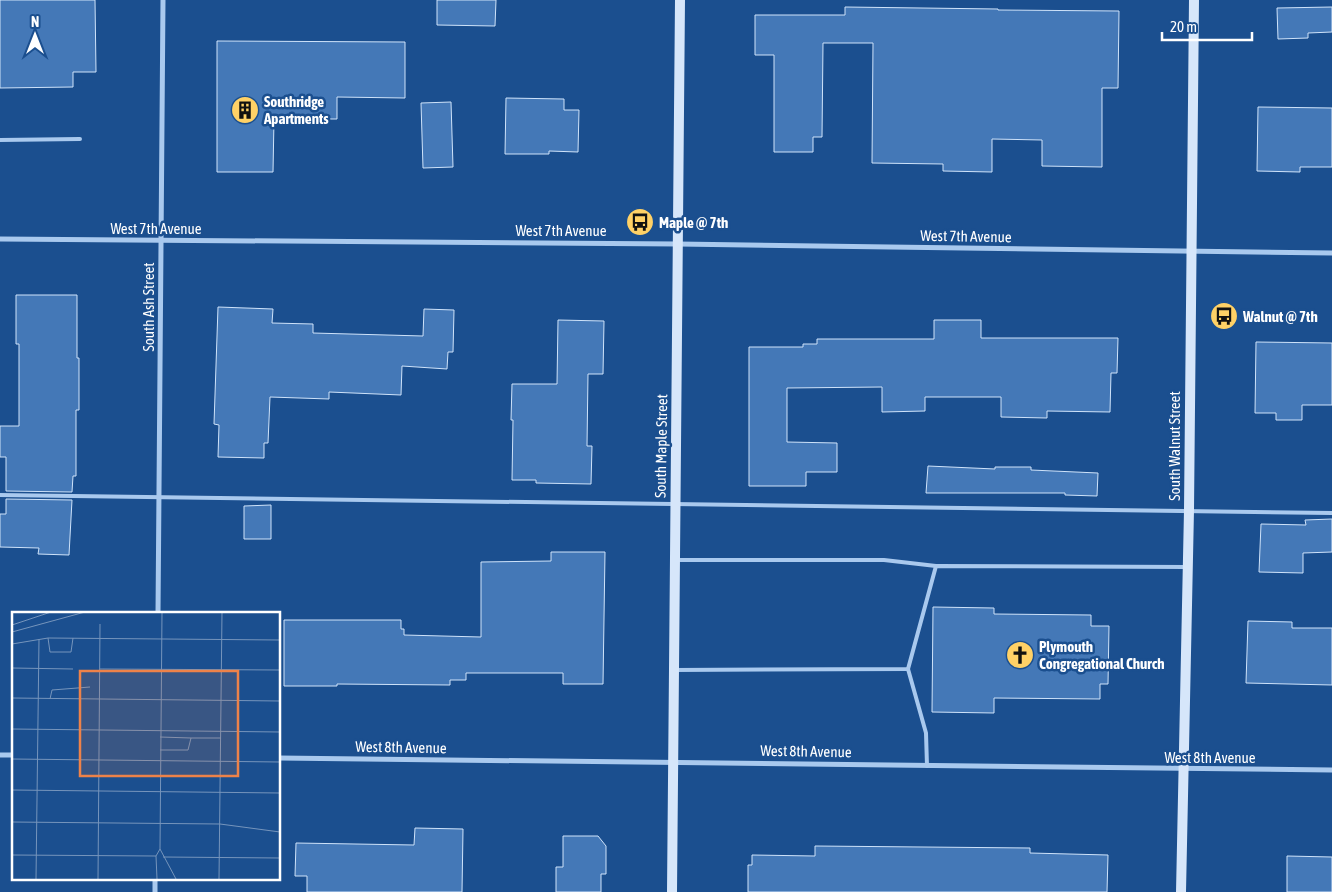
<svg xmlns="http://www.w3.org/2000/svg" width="1332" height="892" viewBox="0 0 1332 892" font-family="'Asap Condensed',sans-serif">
	<rect width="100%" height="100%" fill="#1b4f8f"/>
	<g fill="#4478b7" stroke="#cfe3fa">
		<path d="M0,0H95L96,72H73V87L0,88Z"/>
		<path d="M437,0H496L495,26L437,25Z"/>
		<path d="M845,7L998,9V10L1119,11L1118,88H1102V167L1042,166V140L992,139V172L943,171V164L872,163L873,43H823L822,137H813V152H774V55H755V15H845Z"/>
		<path d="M1332,7V32L1308,33V38L1278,39L1277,8Z"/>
		<path d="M217,41L405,42V98L337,97V119H274L273,172H217Z"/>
		<path d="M506,98L564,99V110H579L578,152L549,151V154H505Z"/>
		<path d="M451,102L453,167L423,168L421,103Z"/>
		<path d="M1258,107L1332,108V167H1300V172L1257,171Z"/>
		<path d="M16,295H77V358H79V410H76V476H73L72,492L6,491V457H0V426H19V344H16Z"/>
		<path d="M218,307L273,309L272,323L313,324V333L423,336L424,309L454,310L453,352H448L447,369L402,366L401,395L329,392V399L270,397L268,443H264V458L218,457L219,425L214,424Z"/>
		<path d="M558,320L604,321L603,374H588L587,446H592L591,484L536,483V480H512L513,420H511L512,384H557Z"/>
		<path d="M934,320H981V338H1118L1117,373H1111L1110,412L1047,411V418L1001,417V397H925V411L882,412V387L787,388V442L837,443V472H806V486H749V347H803V344H817V339H934Z"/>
		<path d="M1256,342L1332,343V405H1302V420H1276V413H1255Z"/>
		<path d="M928,466L995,469V467H1031V470L1098,473L1097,496L1065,495V493H926Z"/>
		<path d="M6,499L72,500L69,555L38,554L39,548L0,547V514H6Z"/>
		<path d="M271,505V539H244V506Z"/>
		<path d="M1332,519V552L1303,553V573L1259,572L1261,524L1306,525L1305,520Z"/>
		<path d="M551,552H605L603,684H563V673H466V680H450V685L337,684V686H284V620H401V629H404V635L481,637V562L551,561Z"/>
		<path d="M933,607L994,608V614L1091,615V626H1109L1108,684H1100V699L994,698V713L932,712Z"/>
		<path d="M1248,621L1292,622V628H1332V685L1246,683Z"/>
		<path d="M415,828L463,829L462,892H307V876H295L296,843L414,845Z"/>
		<path d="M563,836H598L606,846V874H601V892H556V867H563Z"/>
		<path d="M815,846L1030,848V853L1108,855L1107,892H748V865H752V855L815,856Z"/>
		<path d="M1287,856L1332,857V892H1287Z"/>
	</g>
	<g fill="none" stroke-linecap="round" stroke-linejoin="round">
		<g stroke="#a9c9ee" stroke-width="4">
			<path d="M0,140L80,139"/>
			<path d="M0,495L1332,513"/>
			<path d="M676,560H884L936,566"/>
			<path d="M908,669L926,733L927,766"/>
			<path d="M674,670L908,669L936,566L1186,567"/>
		</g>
		<g stroke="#a9c9ee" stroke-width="5">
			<path d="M0,239L678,244L1332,253"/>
			<path d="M158,613L163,0"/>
			<path d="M0,755H14"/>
			<path d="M279,758L1332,770"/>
			<path d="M155,892V878"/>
		</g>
		<g stroke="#d6e6fa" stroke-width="10">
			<path d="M672,892L680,0"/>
			<path d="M1181,892L1189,510L1194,0"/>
		</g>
	</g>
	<defs>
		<g id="building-disc" transform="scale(1.4375)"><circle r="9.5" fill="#ffd166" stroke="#1b4f8f"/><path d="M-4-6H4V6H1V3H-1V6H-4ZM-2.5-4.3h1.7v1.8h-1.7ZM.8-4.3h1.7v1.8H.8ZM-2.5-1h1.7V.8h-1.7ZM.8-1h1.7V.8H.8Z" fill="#111"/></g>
		<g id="bus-disc" transform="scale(1.4375)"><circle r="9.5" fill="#ffd166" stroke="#1b4f8f"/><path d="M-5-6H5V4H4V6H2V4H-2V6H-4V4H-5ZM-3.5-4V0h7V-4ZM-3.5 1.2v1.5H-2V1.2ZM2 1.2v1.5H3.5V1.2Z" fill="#111"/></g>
		<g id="church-disc" transform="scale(1.4375)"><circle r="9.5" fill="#ffd166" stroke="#1b4f8f"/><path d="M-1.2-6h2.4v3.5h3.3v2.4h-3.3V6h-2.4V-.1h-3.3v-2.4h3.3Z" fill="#111"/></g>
	</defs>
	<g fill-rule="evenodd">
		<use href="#building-disc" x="245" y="110"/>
		<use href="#bus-disc" x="640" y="222"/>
		<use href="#bus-disc" x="1224" y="316"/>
		<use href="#church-disc" x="1020" y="655"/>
	</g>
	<g text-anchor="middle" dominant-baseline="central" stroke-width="5" stroke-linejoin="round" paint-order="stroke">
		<g font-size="15" font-weight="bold" fill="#fff" stroke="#1b4f8f" text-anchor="start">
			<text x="264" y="101">Southridge<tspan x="264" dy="17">Apartments</tspan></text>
			<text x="659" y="222">Maple @ 7th</text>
			<text x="1243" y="316">Walnut @ 7th</text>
			<text x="1039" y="646">Plymouth<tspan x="1039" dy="17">Congregational Church</tspan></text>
		</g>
		<g font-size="15" fill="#fff" stroke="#1b4f8f">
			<text x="156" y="228">West 7th Avenue</text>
			<text x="561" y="230">West 7th Avenue</text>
			<text transform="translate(966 236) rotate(1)">West 7th Avenue</text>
			<text transform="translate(148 307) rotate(-90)">South Ash Street</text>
			<text transform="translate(661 446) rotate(-89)">South Maple Street</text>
			<text transform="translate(1174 446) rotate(-90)">South Walnut Street</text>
			<text transform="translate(401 747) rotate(1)">West 8th Avenue</text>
			<text transform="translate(806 751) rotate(1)">West 8th Avenue</text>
			<text x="1210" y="757">West 8th Avenue</text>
		</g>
	</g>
	<g transform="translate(12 612)">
		<rect width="268" height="268" fill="#1b4f8f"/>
		<path fill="none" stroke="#7695bc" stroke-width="1" d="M150,0L148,237L164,267M0,13L39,0M0,20L73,0M36,26L38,40H59L61,26M0,32L36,26L268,28M0,56L61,57M88,57L268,58M0,86L268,89M38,87L40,78L78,75M0,117L268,120M148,125L179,126M148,138H176L179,126H209M0,147L268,150M0,178L268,181M0,210L208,212L268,220M0,243L144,244M151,245L268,246M24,267L27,27M86,267L88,12M145,267L144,244L148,237M207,267L210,0"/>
		<path fill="#ee8249" fill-opacity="0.15" stroke="#ee8249" stroke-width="2.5" d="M68,59H226V164H68Z"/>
		<rect width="268" height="268" fill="none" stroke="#fff" stroke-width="2.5"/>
	</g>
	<g transform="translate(35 35)" stroke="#1b4f8f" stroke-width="4" paint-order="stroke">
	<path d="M0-4L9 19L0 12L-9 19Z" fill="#ffffff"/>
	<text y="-8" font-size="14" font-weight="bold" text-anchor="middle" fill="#ffffff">N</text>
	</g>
	<path d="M1162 32v8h90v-8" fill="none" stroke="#ffffff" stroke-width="2.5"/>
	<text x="1170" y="32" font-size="15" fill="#ffffff" stroke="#1b4f8f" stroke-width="4" paint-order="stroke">20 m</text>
</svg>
